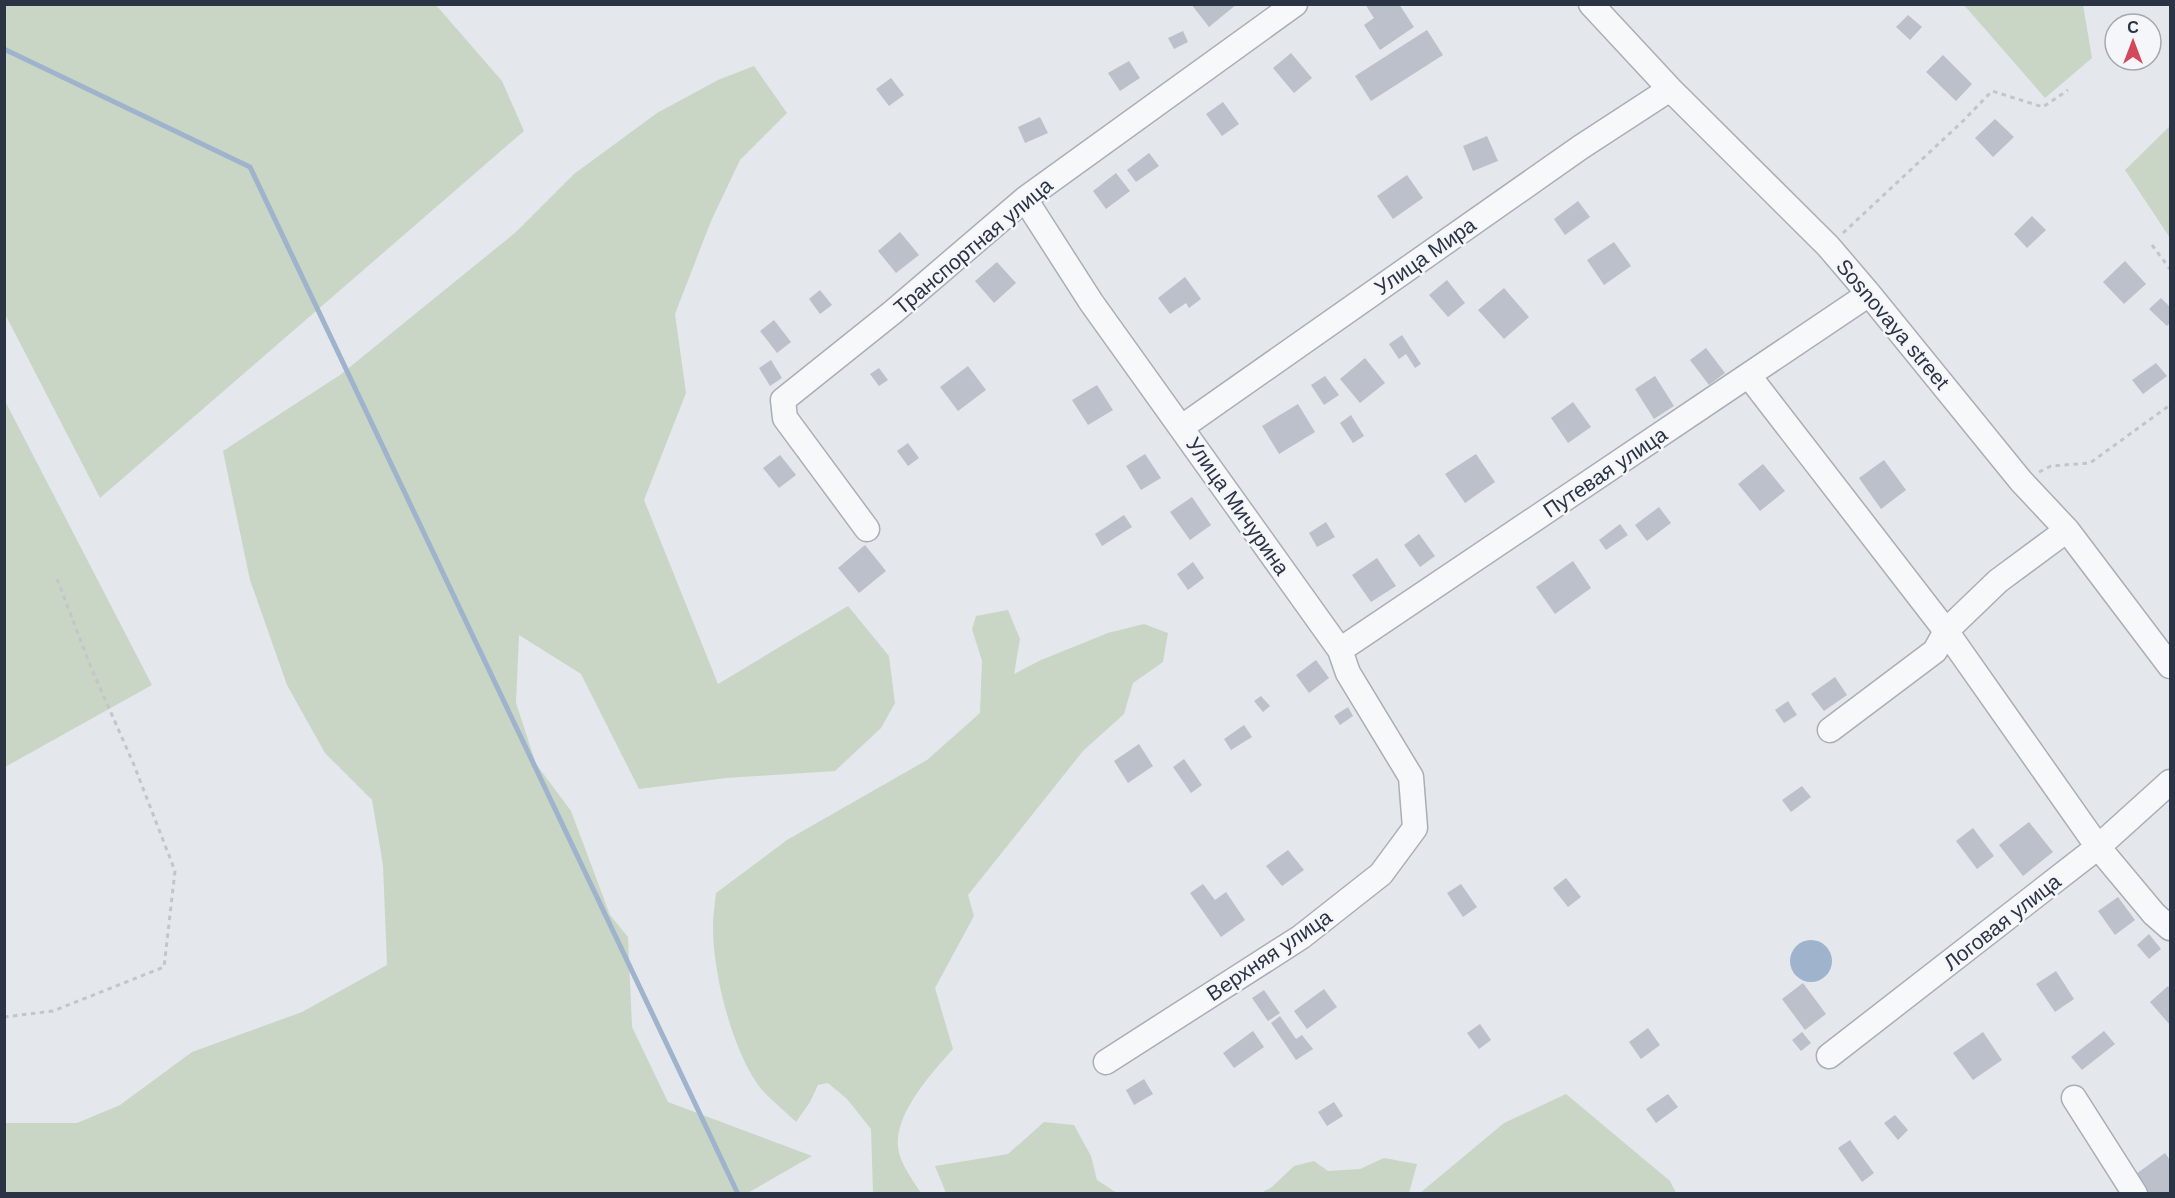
<svg xmlns="http://www.w3.org/2000/svg" width="2175" height="1198" font-family="Arial,sans-serif">
  <style>
    .green { fill: #c9d6c5 }
    .water { fill: #9fb4cc }
    .lines { fill: none; stroke-linecap: round; stroke-linejoin: round }
    .stream { stroke: #9fb4cc; stroke-width: 5 }
    .building { fill: #bbc0ca }
    .minor-casing { stroke: #a9aeb7; stroke-width: 27 }
    .path { stroke: #c2c5cb; stroke-width: 3; stroke-dasharray: 4.5 4.5; stroke-linecap: butt }
    .minor { stroke: #f7f8fa; stroke-width: 24 }
    .labels { text-anchor: middle; dominant-baseline: central; stroke-width: 5; stroke-linejoin: round; paint-order: stroke }
    .street-label { font-size: 21px; fill: #2b3445; stroke: #f4f6f9 }
  </style>
  <rect width="100%" height="100%" fill="#e4e7ec"/>
  <path class="green" d="M5,4L436,5L502,81L524,131L100,498L5,314Z
    M1964,5H2083L2092,58L2045,98Z
    M754,66L787,113L740,160L711,221L675,314L686,393L644,500L718,684L848,606L889,656L895,703L881,728L835,771L726,778L639,789L581,674L519,635L516,703L536,764L571,811L610,915L628,937L632,1027L668,1102L812,1156L746,1194L5,1193V1123H77L120,1105L192,1052L302,1012L387,965L383,865L372,800L325,753L287,685L250,580L223,451L340,375L516,232L574,174L657,113L718,80Z
    M2170,126V238L2125,170Z
    M4,399L152,685L5,767H4Z
    M1008,610L1020,639L1014,674L1041,660L1108,633L1144,624L1168,633L1163,662L1133,683L1124,714L1083,751L968,895L974,916L935,988L953,1049C932,1073 890,1117 899,1153C903,1167 913,1181 921,1193H873L871,1129L847,1099L828,1083L818,1085L810,1102L796,1122C785,1111 772,1101 762,1090C733,1055 712,971 713,925C713,915 715,904 716,893L787,840L927,760L980,713L982,661L972,629L976,616Z
    M1566,1094L1670,1181L1676,1193H1420L1504,1123Z
    M1044,1122L1074,1125L1091,1156L1097,1180L1117,1193H946L935,1166L1008,1154Z
    M1384,1158L1417,1164L1409,1193H1261L1272,1187L1294,1166L1314,1161L1328,1171L1360,1169Z"/>
  <path class="water" d="M1790 961a21 21 0 1 1 42 0a21 21 0 1 1-42 0Z"/>
  <g class="lines">
    <path class="stream" d="M4,49L250,167L738,1194"/>
  </g>
  <path class="building" d="M1191,4H1237L1209,27Z
    M1365,4H1399L1414,27L1380,50L1364,25L1374,18Z
    M1908,15L1922,27L1910,40L1896,27Z
    M1427,30L1443,55L1371,101L1355,76Z
    M1183,31L1188,42L1174,49L1168,38Z
    M1291,53L1312,78L1294,93L1273,68Z
    M1943,55L1972,84L1956,101L1926,72Z
    M1129,61L1140,78L1120,91L1108,73Z
    M891,78L904,95L889,106L876,89Z
    M1223,102L1239,124L1222,136L1206,114Z
    M1040,117L1048,133L1025,143L1018,127Z
    M1995,119L2014,137L1993,157L1975,138Z
    M1487,136L1498,161L1473,171L1463,146Z
    M1149,153L1159,166L1136,182L1127,170Z
    M1116,173L1130,191L1106,209L1093,191Z
    M1407,175L1423,198L1393,219L1377,196Z
    M1578,201L1590,217L1565,235L1554,219Z
    M2032,216L2046,230L2027,248L2014,234Z
    M900,232L919,255L896,273L878,251Z
    M1614,242L1631,266L1604,285L1587,260Z
    M2125,261L2146,284L2124,304L2103,282Z
    M997,262L1016,283L994,303L975,281Z
    M1185,277L1201,299L1189,308L1186,303L1170,314L1158,298Z
    M1447,280L1465,303L1448,317L1429,295Z
    M1504,288L1529,317L1504,339L1478,310Z
    M820,290L832,305L820,314L809,299Z
    M2161,298L2170,307V323L2167,326L2149,309Z
    M774,320L791,342L777,353L760,331Z
    M1402,335L1421,364L1415,368L1406,354L1399,359L1389,344Z
    M1706,348L1725,373L1709,385L1690,360Z
    M1365,358L1385,383L1360,403L1340,379Z
    M771,360L782,378L770,386L759,368Z
    M2156,363L2167,376L2143,394L2132,380Z
    M968,366L986,390L958,411L940,387Z
    M879,368L888,380L879,386L870,374Z
    M1325,376L1339,395L1324,405L1311,385Z
    M1655,376L1674,406L1654,419L1635,389Z
    M1097,385L1113,410L1088,425L1072,400Z
    M1573,402L1591,427L1568,443L1551,418Z
    M1298,404L1315,432L1279,454L1262,426Z
    M1351,415L1364,436L1353,443L1340,423Z
    M908,443L919,458L908,466L897,451Z
    M1145,454L1161,478L1141,490L1126,466Z
    M1476,454L1495,482L1465,503L1445,474Z
    M780,455L796,475L779,488L763,468Z
    M1884,460L1906,490L1881,509L1859,478Z
    M1763,464L1785,491L1760,511L1738,484Z
    M1192,497L1211,525L1190,540L1170,512Z
    M1659,507L1671,523L1647,541L1635,525Z
    M1124,515L1132,527L1102,546L1095,534Z
    M1326,522L1335,537L1317,547L1309,533Z
    M1620,524L1628,535L1606,550L1599,540Z
    M1419,534L1435,556L1420,567L1404,545Z
    M865,545L886,571L859,593L838,568Z
    M1377,558L1396,586L1371,602L1352,575Z
    M1573,561L1591,588L1555,614L1536,587Z
    M1193,562L1204,578L1188,590L1177,574Z
    M1316,660L1329,678L1309,693L1296,675Z
    M1835,677L1847,695L1824,711L1811,694Z
    M1261,696L1270,706L1263,712L1254,701Z
    M1788,701L1797,715L1784,723L1775,710Z
    M1348,707L1353,716L1340,725L1334,716Z
    M1244,725L1252,737L1231,750L1224,739Z
    M1139,744L1153,766L1128,783L1114,761Z
    M1184,759L1202,785L1191,793L1173,767Z
    M1802,786L1811,797L1791,812L1782,800Z
    M2029,822L2053,852L2023,876L1999,845Z
    M1973,828L1994,856L1977,869L1956,841Z
    M1288,850L1304,870L1282,886L1266,866Z
    M1566,878L1581,897L1568,907L1553,888Z
    M1203,884L1215,900L1226,892L1245,920L1221,937L1190,893Z
    M1461,884L1477,907L1463,917L1447,893Z
    M2118,897L2135,920L2115,935L2098,911Z
    M2149,934L2161,949L2149,959L2137,945Z
    M2056,971L2074,999L2055,1012L2036,984Z
    M1803,983L1826,1014L1805,1030L1782,999Z
    M2168,986L2170,989V1025L2150,1002Z
    M1324,989L1337,1007L1307,1029L1294,1011Z
    M1264,990L1280,1013L1268,1021L1252,998Z
    M1280,1016L1296,1039L1302,1035L1313,1049L1296,1060L1271,1023Z
    M1480,1024L1491,1040L1479,1049L1467,1033Z
    M1648,1028L1660,1045L1641,1059L1629,1042Z
    M1253,1031L1264,1047L1234,1068L1223,1053Z
    M2104,1031L2115,1044L2082,1070L2071,1057Z
    M1802,1032L1811,1043L1801,1051L1792,1040Z
    M1983,1032L2002,1060L1973,1080L1953,1053Z
    M1144,1079L1153,1094L1134,1105L1126,1090Z
    M1668,1094L1678,1107L1656,1123L1646,1109Z
    M1334,1102L1343,1116L1327,1126L1318,1112Z
    M1895,1115L1908,1130L1898,1140L1884,1123Z
    M1850,1140L1874,1173L1862,1182L1838,1148Z
    M2165,1153L2170,1160V1194H2150L2136,1174Z"/>
  <g class="lines">
    <g class="minor-casing">
      <path id="minor" d="M1591,4L1670,89L1828,246L1869,294L2021,481L2067,530L2170,666
        M1025,199L1091,302L1340,650L1348,673L1411,777L1415,828L1381,874L1301,937L1106,1062
        M1749,376L1946,631L2098,847L2154,914L2170,928
        M1182,427L1581,147L1670,89
        M867,529L785,418L783,400L893,312L1025,199L1295,4
        M1340,650L1869,294
        M1830,730L1935,651L1946,631L1998,581L2067,530
        M1829,1056L2098,847L2170,782
        M2074,1098L2135,1194"/>
    </g>
    <path class="path" d="M1843,233L1963,121L1992,91L2043,107L2068,90
      M2152,245L2170,269
      M2039,472L2051,466L2090,463L2170,405
      M4,1017L53,1011L164,967L175,871L134,765L90,665L56,576"/>
    <use href="#minor" class="minor"/>
  </g>
  <g class="labels">
    <g class="street-label">
      <text transform="translate(973 246) rotate(-40)">Транспортная улица</text>
      <text transform="translate(1425 256) rotate(-35)">Улица Мира</text>
      <text transform="translate(1893 324) rotate(50)">Sosnovaya street</text>
      <text transform="translate(1605 472) rotate(-34)">Путевая улица</text>
      <text transform="translate(1238 506) rotate(55)">Улица Мичурина</text>
      <text transform="translate(2002 922) rotate(-38)">Логовая улица</text>
      <text transform="translate(1269 955) rotate(-34)">Верхняя улица</text>
    </g>
  </g>
  <rect width="2175" height="1198" fill="none" stroke="#2b3445" stroke-width="12"/>
  <g transform="translate(2133 42)"><circle r="28" fill="#f4f6f9" stroke="#a4a8b1" stroke-width="1.5"/>
  <path d="M0-4.5L10 22L0 15L-10 22Z" fill="#d1495b"/>
  <text y="-9" font-size="16" font-weight="bold" text-anchor="middle" fill="#2b3445">С</text>
  </g>
</svg>
